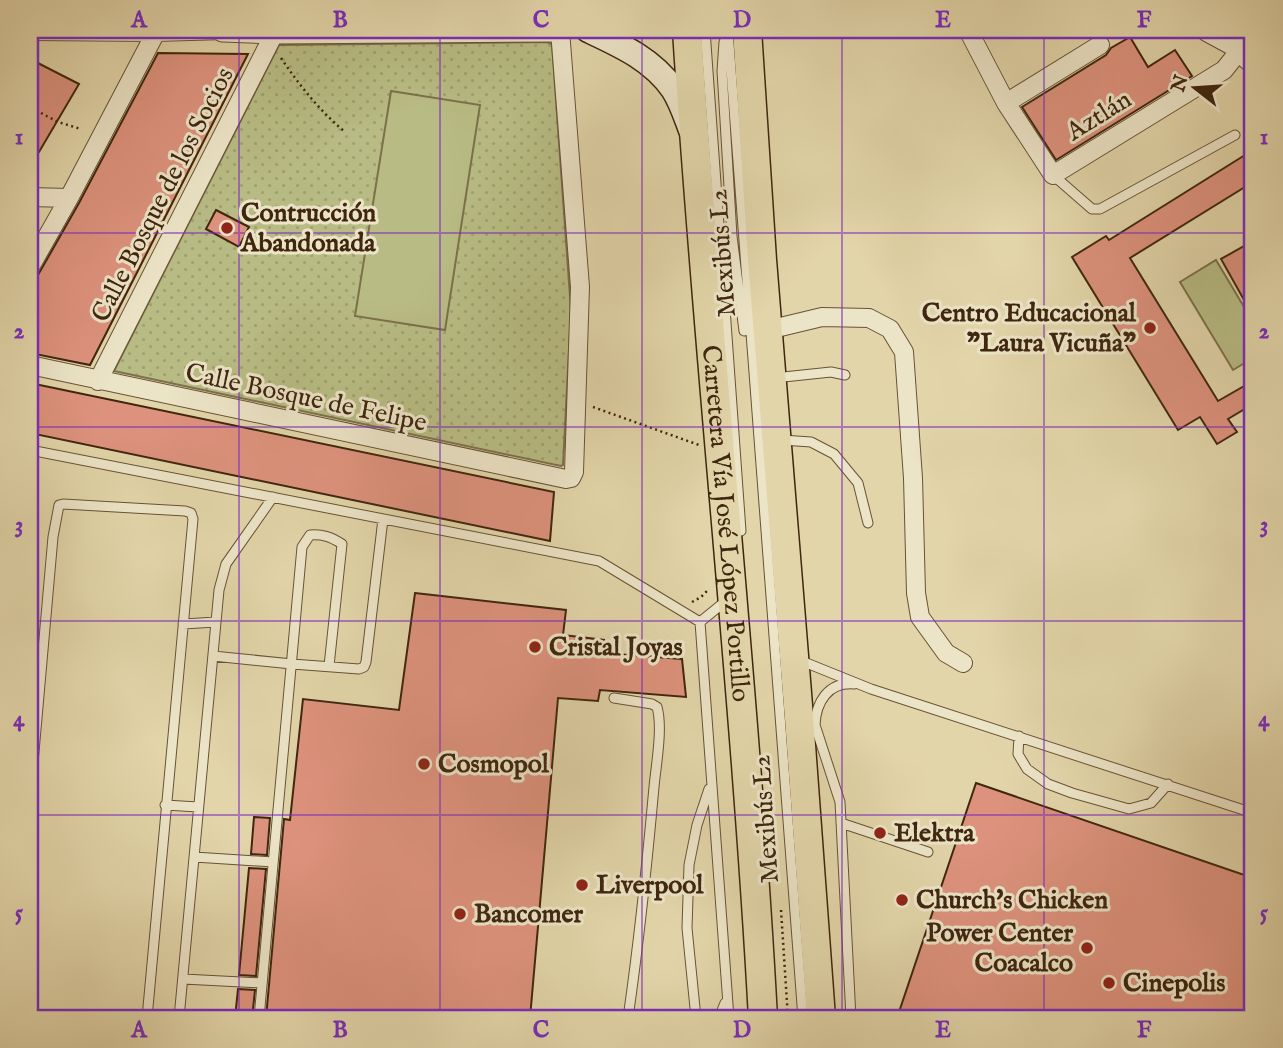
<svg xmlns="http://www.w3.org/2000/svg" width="1283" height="1048" font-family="'IM FELL English',serif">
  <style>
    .park { fill: url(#park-dots); stroke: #7c714a; stroke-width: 2 }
    .garden { fill: #b8bc84; stroke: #7c714a; stroke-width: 2 }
    .building { fill: #dd927d; stroke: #3f260f; stroke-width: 2 }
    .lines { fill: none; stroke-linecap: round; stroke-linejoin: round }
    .service-casing { stroke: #685236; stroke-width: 11 }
    .minor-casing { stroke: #685236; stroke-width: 20 }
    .tertiary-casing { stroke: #685236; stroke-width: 25 }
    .secondary-casing { stroke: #3f260f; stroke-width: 27 }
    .primary-casing { stroke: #3f260f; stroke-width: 31 }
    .path { stroke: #3f260f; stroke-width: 2.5; stroke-dasharray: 2 3.5; stroke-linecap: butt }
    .service { stroke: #ece4c7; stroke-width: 9 }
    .minor { stroke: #ece4c7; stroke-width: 18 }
    .tertiary { stroke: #ece4c7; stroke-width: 23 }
    .secondary { stroke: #ece4c7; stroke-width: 24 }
    .primary { stroke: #e2d5a9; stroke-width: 28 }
    .grid { fill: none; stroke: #7b2cbf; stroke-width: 2; stroke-opacity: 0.55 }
    .poi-dot { fill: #8f2418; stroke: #ece4c7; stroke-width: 2.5 }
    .labels { text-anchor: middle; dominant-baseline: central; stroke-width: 6; stroke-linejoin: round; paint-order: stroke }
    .street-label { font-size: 26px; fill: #3f260f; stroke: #ece4c7 }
    .poi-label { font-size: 26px; font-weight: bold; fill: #3f260f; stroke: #ece4c7; text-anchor: start }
    .neatline { fill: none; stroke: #7b2cbf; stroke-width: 2.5 }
    .grid-label { font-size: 23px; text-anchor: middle; font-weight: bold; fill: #7b2cbf }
  </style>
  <defs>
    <pattern id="park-dots" width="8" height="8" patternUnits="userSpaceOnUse" patternTransform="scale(1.75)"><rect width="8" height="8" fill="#b8bc84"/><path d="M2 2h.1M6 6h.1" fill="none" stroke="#9fa171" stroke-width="1.8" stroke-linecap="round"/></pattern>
  </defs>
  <rect width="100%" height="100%" fill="#e2d5a9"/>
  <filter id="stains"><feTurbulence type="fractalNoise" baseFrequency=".00286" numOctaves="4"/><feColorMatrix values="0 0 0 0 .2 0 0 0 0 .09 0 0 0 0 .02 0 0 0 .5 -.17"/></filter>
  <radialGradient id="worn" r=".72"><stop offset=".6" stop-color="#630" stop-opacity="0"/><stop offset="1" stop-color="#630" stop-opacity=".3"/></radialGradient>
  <path class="park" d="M546,42L552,44L571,311L563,465L561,466L114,371L279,45Z"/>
  <path class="garden" d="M391,91L480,105L445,330L355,316Z
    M1216,260L1253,322V358L1233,370L1180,282Z"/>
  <path class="building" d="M1130,37L1148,67L1175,50L1192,76L1056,160L1022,107L1106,55L1111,48Z
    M158,53L248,54L90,365L30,353V289L79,203Z
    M30,59L79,84L39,152L30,147Z
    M1253,150V182L1130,258L1218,401L1253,381V404L1228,419L1237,432L1217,444L1200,417L1178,430L1072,257L1106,236L1109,240Z
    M216,210L249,227L239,247L206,229Z
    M1253,241V316L1221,259Z
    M30,383L554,492L550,541L30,433Z
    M415,593L566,610L563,635L604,640L603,653L682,659L686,697L600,690L598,701L558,698L530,1018H266L284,819L290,820L303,699L399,710Z
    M976,783L1253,878V1018H897Z
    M254,817L270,818L267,855L251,854Z
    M249,868L266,869L256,976L239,975Z
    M238,989L255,990L252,1018H235Z"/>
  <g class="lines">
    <g class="service-casing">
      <path id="service" d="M705,30L741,531
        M728,30L803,1018
        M724,42L722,71L732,236L744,331
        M1053,175L1092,209H1100L1235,135
        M774,378L831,372L845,375
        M782,440L811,442L834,454L858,483L868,523
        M30,450L599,561L700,622
        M727,600L700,622L729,1018
        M183,624L216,622
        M213,656L292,664L359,669L364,667L366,662L383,519
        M799,660L871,689L1253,813
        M614,698L652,704L657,707C663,728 656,765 654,787C647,865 639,941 628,1018
        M1019,736L1018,754L1027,769L1048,784L1072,793L1129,809L1151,803L1168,784
        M30,797L53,537L59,505L63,504L185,511L191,513L193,519L147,1018
        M165,805L198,807
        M841,823L928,852
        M194,857L273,862
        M183,979L262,983
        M179,1018L219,590L226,564L273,497
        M259,1018L302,547L310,535C323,534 331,537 342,544L329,666
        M696,1018L687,928L689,865L697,825L709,789
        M719,1018L725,1003
        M851,1018L840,802L815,725C816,702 828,682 854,684"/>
    </g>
    <g class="minor-casing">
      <path id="minor" d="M968,30L1006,103L1053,175L1224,70L1240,50
        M30,31L156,32L225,30
        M1006,103L1100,45
        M30,197L69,198
        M30,267L69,198L157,30
        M768,330L822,317L869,318L890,329L904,352L913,478L916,593L920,617L946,653L963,663
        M30,365L566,479L571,478L574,472L580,287L560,30
        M98,381L275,32"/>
    </g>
    <g class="tertiary-casing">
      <path id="tertiary" d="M223,30L275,32L558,30
        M1208,30L1232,43L1253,62"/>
    </g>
    <g class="secondary-casing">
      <path id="secondary" d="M588,30C620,45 652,59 673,89C681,101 686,117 691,130"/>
    </g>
    <g class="primary-casing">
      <g id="primary">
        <path id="s1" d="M687,30C708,360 745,688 763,1018"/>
        <path d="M747,30L762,260L799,718L821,1018"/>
      </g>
    </g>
    <path class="path" d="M281,58C300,86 319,110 345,132
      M41,113L58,122L81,129
      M593,407L699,445
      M692,602L701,597L709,589
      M781,910L788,1018"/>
    <use href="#service" class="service"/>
    <use href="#minor" class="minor"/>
    <use href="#tertiary" class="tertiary"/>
    <use href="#secondary" class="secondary"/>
    <use href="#primary" class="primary"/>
  </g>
  <path class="grid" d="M239,30V1018M440,30V1018M642,30V1018M842,30V1018M1044,30V1018M30,233H1253M30,427H1253M30,621H1253M30,815H1253"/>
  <g class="poi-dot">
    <circle cx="227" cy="228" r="7"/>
    <circle cx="1150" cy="328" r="7"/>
    <circle cx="535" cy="647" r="7"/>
    <circle cx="424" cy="764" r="7"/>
    <circle cx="880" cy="833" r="7"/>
    <circle cx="582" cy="885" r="7"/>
    <circle cx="902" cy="900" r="7"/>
    <circle cx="460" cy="914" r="7"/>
    <circle cx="1087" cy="948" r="7"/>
    <circle cx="1109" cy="983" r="7"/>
  </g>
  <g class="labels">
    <g class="street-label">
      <text transform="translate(1099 116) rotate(-32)">Aztlán</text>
      <text transform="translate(163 195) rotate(-63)">Calle Bosque de los Socios</text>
      <text transform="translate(723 253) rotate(-94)">Mexibús L2</text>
      <text transform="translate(306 398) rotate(12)">Calle Bosque de Felipe</text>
      <text stroke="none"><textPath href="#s1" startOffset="495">Carretera Vía José López Portillo</textPath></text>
      <text transform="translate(766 819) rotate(-94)">Mexibús L2</text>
    </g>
    <g class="poi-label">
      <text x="241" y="213">Contrucción<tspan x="241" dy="30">Abandonada</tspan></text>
      <text x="1136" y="313" text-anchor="end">Centro Educacional<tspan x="1136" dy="30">"Laura Vicuña"</tspan></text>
      <text x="549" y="647">Cristal Joyas</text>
      <text x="438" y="764">Cosmopol</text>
      <text x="894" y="833">Elektra</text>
      <text x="596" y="885">Liverpool</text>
      <text x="916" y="900">Church's Chicken</text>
      <text x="474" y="914">Bancomer</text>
      <text x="1073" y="933" text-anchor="end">Power Center<tspan x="1073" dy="30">Coacalco</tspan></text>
      <text x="1123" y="983">Cinepolis</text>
    </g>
  </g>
  <rect width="1283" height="1048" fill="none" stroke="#e2d5a9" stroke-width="77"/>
  <g transform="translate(1195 88) rotate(287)" stroke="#ece4c7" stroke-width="5" paint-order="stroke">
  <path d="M0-5L12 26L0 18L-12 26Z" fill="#3f260f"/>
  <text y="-10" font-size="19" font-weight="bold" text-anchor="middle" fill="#3f260f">N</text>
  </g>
  <rect x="38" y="38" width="1206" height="972" class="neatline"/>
  <g class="grid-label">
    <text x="139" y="27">A</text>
    <text x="340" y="27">B</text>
    <text x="541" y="27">C</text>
    <text x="742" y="27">D</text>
    <text x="943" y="27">E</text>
    <text x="1144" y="27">F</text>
    <text x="19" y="144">1</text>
    <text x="1264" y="144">1</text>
    <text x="19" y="338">2</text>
    <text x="1264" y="338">2</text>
    <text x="19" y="532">3</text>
    <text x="1264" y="532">3</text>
    <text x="19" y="726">4</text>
    <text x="1264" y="726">4</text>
    <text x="19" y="920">5</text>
    <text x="1264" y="920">5</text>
    <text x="139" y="1037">A</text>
    <text x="340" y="1037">B</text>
    <text x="541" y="1037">C</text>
    <text x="742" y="1037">D</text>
    <text x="943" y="1037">E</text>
    <text x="1144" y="1037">F</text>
  </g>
  <rect width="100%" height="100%" filter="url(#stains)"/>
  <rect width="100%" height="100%" fill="url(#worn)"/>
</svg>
